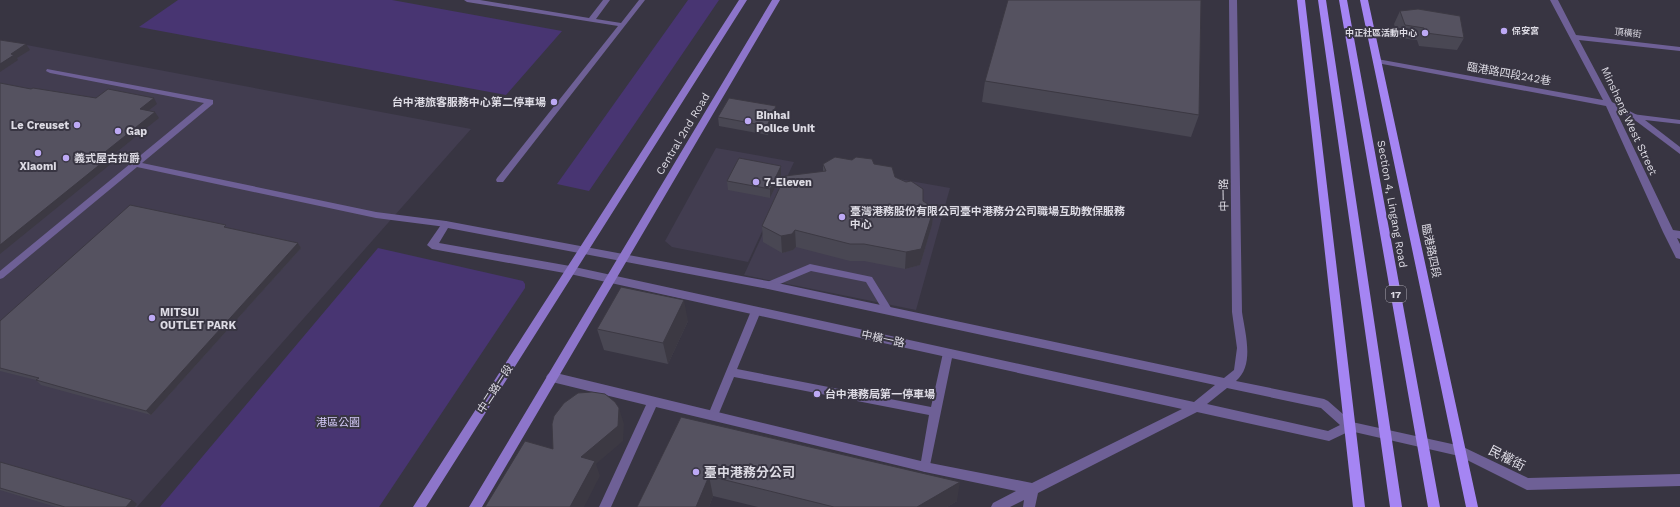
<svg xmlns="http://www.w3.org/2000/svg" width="1680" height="507" font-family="'Work Sans','Noto Sans TC',sans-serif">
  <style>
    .built { fill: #423d50 }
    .green { fill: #483572 }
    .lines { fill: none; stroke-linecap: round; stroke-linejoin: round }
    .lane { fill: #6e6096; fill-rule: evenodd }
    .street { fill: #6e6096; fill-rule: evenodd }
    .secondary { fill: #8d75ca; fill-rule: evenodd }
    .primary { fill: #a585f3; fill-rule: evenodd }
    .wall { fill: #494753 }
    .shaded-wall { fill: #3c3943 }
    .building { fill: #555260; stroke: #3c3943 }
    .poi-dot { fill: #bda9f5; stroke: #383542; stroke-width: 1.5 }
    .labels { text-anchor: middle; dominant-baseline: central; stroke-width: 4; stroke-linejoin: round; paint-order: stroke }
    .far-poi-label { font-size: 9px; font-weight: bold; fill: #dddbe4; stroke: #383542; text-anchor: start }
    .far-street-label { font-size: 9px; fill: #dddbe4; stroke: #383542 }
    .shield { fill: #383542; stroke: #aca9b3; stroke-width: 1 }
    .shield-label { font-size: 10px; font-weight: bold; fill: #dddbe4 }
    .street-label { font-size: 11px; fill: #dddbe4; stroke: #383542 }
    .poi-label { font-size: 11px; font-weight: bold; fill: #dddbe4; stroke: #383542; text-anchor: start }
    .park-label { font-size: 11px; fill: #d2c8f5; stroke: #383542 }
    .near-street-label { font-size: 13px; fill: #dddbe4; stroke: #383542 }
    .near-poi-label { font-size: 13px; font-weight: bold; fill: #dddbe4; stroke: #383542; text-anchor: start }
  </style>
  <rect width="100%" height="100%" fill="#383542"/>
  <path class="built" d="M0,40L471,129L137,507H0Z
    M716,148L794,162L748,262L672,247L665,241Z
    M825,166L950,188L916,310L744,275L789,177L818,183Z"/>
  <path class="green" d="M178,0H392L562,31L506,95L139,27Z
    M688,0H719L589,191L557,184Z
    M378,248L523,281L525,284V288L379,507H160Z"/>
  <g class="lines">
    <path class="lane" d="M464,0H480L589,18L603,0H610L596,19L621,23L639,0H645L503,182H497L496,180L497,178L618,26L467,2Z
      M47,69L213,100V104L142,163L376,212L446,221L450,224L446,227L376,218L137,167L3,278L0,279V271L204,103L50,73L46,71Z
      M1632,114L1680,120V124L1645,120L1680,147V154L1632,118L1631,116Z
      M810,264L872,277L893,311L891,314H885L866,282L811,271L768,289L765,287L763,285L765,283Z
      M756,307L759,308L761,311L737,369L931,407L943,353L944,350L948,349L952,350L953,353L929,470L925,472L921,470L920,467L929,415L734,377L717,418L713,419L709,418L708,415L751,311L753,308Z"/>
    <path class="street" d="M1229,0H1237L1242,312C1245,333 1255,365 1236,381L1324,399L1328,401L1352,422L1461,446L1528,478L1680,474V486L1527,490L1459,456L1350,431L1329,441L1197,412L1038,493L1035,507H1023L1024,500L1010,507H991L993,503L1016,491L925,472L656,407L611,507H599L646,405L552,382L548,380L546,377L548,374L552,372L925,462L1032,483L1182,409L570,274L432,249L427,245L443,222L446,221L768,281L1224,378L1234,370L1237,348L1232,312ZM448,228L768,289L1215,385L1194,402L570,266L439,243ZM1227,388L1321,408L1340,425L1328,431L1207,404Z
      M1550,0H1558L1576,35L1680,47V51L1579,40L1612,102L1639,116L1635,119L1616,111L1673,230L1680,231V239L1677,238L1680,244V259L1676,258L1663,232L1606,106L1377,63L1373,61L1377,59L1603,100Z"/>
    <path class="secondary" d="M739,0H747L426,507H413Z
      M772,0H780L482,507H469Z"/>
    <path class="primary" d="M1297,0H1305L1365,507H1353Z
      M1318,0H1326L1402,507H1390Z
      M1339,0H1347L1440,507H1428Z
      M1360,0H1368L1478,507H1466Z"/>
  </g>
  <path class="wall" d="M1400,11L1464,38L1457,50L1419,46L1417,40L1398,38L1394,24Z
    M985,81L1199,115L1191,137L982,102Z
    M777,115L768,135L719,126L718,117Z
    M823,164H874L895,177L923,201L934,208L932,225L920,265L905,269L864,261H850L796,247L793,250L782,253L763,242L762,226L823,171Z
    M781,166V175L770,198L728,190L727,181Z
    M229,228L298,243L301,248L151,415L41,385L36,380L0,371V321Z
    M688,321L668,364L604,350L597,329Z
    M681,417L957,501L947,507H758L713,496L709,507H637Z
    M0,462L137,504L135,507H56L0,490Z"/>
  <path class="shaded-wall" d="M26,44L30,50L17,58L18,60L0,72V64L11,54Z
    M154,98L157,104L144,114L140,109Z
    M776,106L777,115L768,135L767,126Z
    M155,112L159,118L108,159L112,163L0,254V245L100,156Z
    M781,166V175L770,198V189Z
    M934,208L932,225L920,265L905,269L906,252Z
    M795,230L796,247L793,250L782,253L781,236Z
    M298,243L301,248L151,415L146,411Z
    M684,300L688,321L668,364L663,343Z
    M619,408L624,424L623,441L596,464L600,476L584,507H570L581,457Z
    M709,476L713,496L709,507H696Z
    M960,482L957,501L947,507H917Z
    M132,500L137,504L135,507H126Z"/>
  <path class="building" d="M1008,0H1201L1199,115L985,81Z
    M1418,9L1460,16L1464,38L1426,33L1424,28L1405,25L1400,11Z
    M0,40L26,44L11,54L14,55L0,64Z
    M0,83L31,89L33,88L96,98L108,89L154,98L140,109L155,112L100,156L108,158L0,245Z
    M729,98L776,106L767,126L718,117Z
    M835,157L852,160L856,157L872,159L874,164L892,167L895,177L906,182L911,181L923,189V201L934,208L921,249L906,252L864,244H850L795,230L792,234L781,236L762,226L785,176L826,171L823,164Z
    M739,158L781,166L770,189L727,181Z
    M130,205L226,225L224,227L298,243L146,411L36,380L39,378L0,368V321Z
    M621,287L684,300L663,343L597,329Z
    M592,392L605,394L615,402L619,408L618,426L581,457L595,461L570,507H485L525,441L553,449L552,424L554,416L564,403L578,393Z
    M681,417L960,482L917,507H834L709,476L696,507H637Z
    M0,462L132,500L126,507H65L0,488Z"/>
  <g class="poi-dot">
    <circle cx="1504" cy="31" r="4"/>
    <circle cx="1425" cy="33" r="4"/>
    <circle cx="554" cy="102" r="4"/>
    <circle cx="748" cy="121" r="4"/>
    <circle cx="77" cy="125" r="4"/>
    <circle cx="118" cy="131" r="4"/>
    <circle cx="38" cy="153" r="4"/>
    <circle cx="66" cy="158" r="4"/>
    <circle cx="756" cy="182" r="4"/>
    <circle cx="842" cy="217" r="4"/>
    <circle cx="152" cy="318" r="4"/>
    <circle cx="817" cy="394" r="4"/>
    <circle cx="696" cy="472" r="4"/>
  </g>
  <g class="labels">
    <g class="far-poi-label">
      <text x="1512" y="31">保安宮</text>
      <text x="1417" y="33" text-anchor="end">中正社區活動中心</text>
    </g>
    <g class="far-street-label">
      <text transform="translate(1628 33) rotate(6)">頂橫街</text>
    </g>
    <rect class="shield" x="1386" y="286" width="20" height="16" rx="3"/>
    <g class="shield-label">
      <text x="1396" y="294">17</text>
    </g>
    <g class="street-label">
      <text transform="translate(1509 74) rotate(10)">臨港路四段242巷</text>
      <text transform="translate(1629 121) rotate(65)">Minsheng West Street</text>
      <text transform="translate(683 134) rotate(-59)">Central 2nd Road</text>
      <text transform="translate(1224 195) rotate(-91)">中一路</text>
      <text transform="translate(1392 204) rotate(80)">Section 4, Lingang Road</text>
      <text transform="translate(1431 251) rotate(78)">臨港路四段</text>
      <text transform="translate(883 339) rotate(12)">中橫一路</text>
      <text transform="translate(495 389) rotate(-57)">中二路一段</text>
    </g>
    <g class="poi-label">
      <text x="546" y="102" text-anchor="end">台中港旅客服務中心第二停車場</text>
      <text x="756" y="115">Binhai<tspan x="756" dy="13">Police Unit</tspan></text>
      <text x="69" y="125" text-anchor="end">Le Creuset</text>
      <text x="126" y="131">Gap</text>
      <text x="74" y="158">義式屋古拉爵</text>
      <text x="38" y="166" text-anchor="middle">Xiaomi</text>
      <text x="764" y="182">7-Eleven</text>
      <text x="850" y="211">臺灣港務股份有限公司臺中港務分公司職場互助教保服務<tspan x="850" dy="13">中心</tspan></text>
      <text x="160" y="312">MITSUI<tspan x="160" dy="13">OUTLET PARK</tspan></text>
      <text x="825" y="394">台中港務局第一停車場</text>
    </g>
    <g class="park-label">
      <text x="338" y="422">港區公園</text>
    </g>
    <g class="near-street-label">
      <text transform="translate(1507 458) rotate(27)">民權街</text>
    </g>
    <g class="near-poi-label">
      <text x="704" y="472">臺中港務分公司</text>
    </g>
  </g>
</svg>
